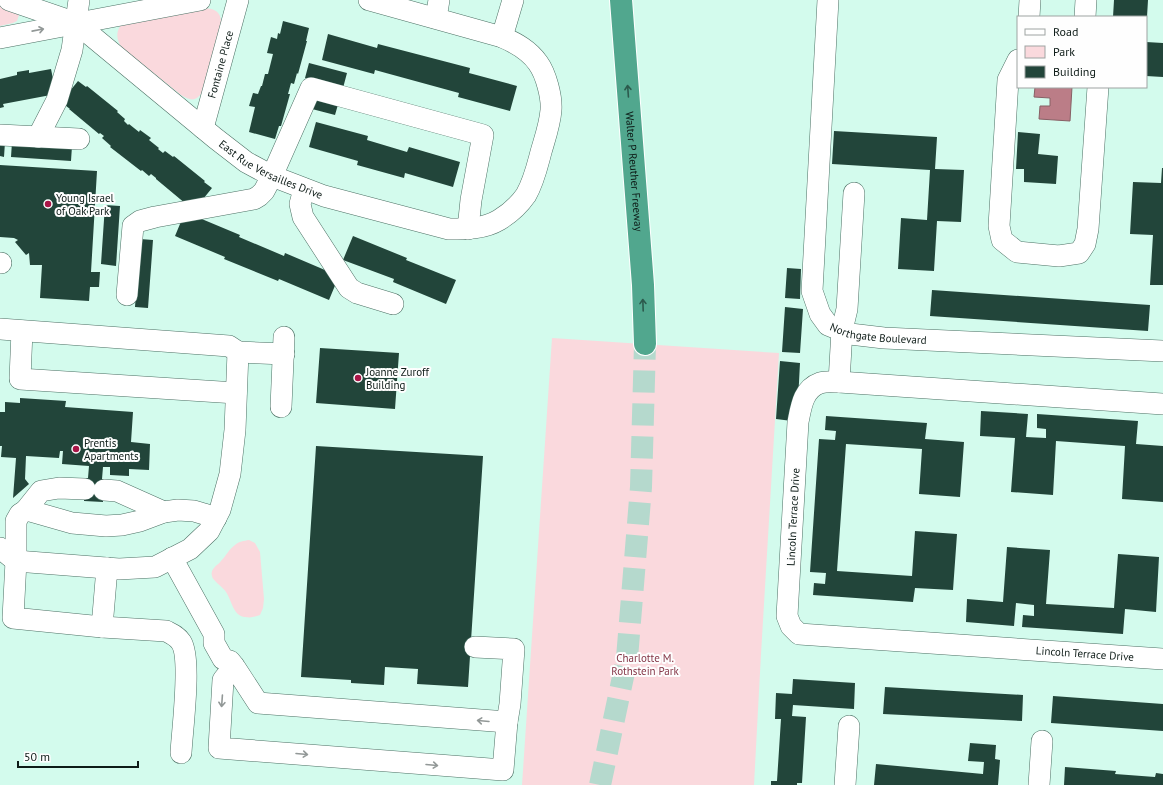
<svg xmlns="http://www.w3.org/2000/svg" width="1163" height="785" font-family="'PT Sans',sans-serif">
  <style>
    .green { fill: #fad9dd }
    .water { fill: #bb7d87; stroke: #876065 }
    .building { fill: #22453a }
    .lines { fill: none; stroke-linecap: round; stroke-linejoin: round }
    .highway-tunnel { stroke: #b5d9cd; stroke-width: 22; stroke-dasharray: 22 11; stroke-linecap: butt }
    .minor-casing { stroke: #4d7165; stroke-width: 22 }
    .highway-casing { stroke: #fff; stroke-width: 24 }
    .minor { stroke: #fff; stroke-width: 21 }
    .highway { stroke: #51a78e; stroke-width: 22 }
    .oneway { stroke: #929897 }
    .oneway2 { stroke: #2c5a4d }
    .poi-dot { fill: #a91547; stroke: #fefefe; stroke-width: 1.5 }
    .labels { text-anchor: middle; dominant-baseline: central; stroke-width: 4; stroke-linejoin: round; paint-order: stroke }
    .street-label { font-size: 11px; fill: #0d1b17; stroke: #fefefe }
    .poi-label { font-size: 11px; fill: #0d1b17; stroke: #fefefe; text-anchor: start }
    .park-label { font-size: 11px; fill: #853748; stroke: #fefefe }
  </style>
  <rect width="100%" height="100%" fill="#d3fbed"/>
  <path class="green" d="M0,5L17,11L19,15L17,21L13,23L0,26Z
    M201,8C212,8 222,10 221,24L203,91C196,102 191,101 181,95L122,48C117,41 115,33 121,25Z
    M552,338L779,353L761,654L754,785H522Z
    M249,540L255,543L260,552L264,599L263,608L260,615C254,617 251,618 245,617C233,616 232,601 226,592C223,587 212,580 212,576C211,573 212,570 214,568C216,565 219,564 221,561C226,556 229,549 235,545C239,541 244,541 249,540Z"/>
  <path class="water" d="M1035,87H1072L1070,121L1039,119L1040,106H1050V98L1034,97Z"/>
  <path class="building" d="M1114,0H1148L1147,17H1113Z
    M283,21L309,28L306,41H307L298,74L297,73L294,84L291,83L288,94H290L281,126H279L275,139L249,132L255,107L249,106L253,93L258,94L261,86H262L265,74H268L273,54L267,53L271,37L277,39L278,33L280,34Z
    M328,34L377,48L378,44L470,68L469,73L517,86L510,111L458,97L459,93L375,70L374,74L322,60Z
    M1146,42L1163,43V77L1146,76Z
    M309,63L347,73L343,88L305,78Z
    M51,69L56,94L3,104L4,107L0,108V79L17,75V72L29,70V73Z
    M78,81L86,87L87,86L118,111L117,112L125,119L124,121L128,125L129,124L139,132L140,130L151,138L149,140L159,148L158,149L163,153L165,151L173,157L174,156L205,181L204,182L212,188L195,209L186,204L156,179V178L151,174L149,176L142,170L141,171L110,147L111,146L102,138L104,136L100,133L99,134L69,109H70L61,102Z
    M316,95L339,101L335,115L312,109Z
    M316,122L368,136L367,140L407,152L409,147L460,162L453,187L405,173L404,178L357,165L358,161L309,147Z
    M834,131L937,137L935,169L964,170L961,222L937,221L934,271L898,269L901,218L927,220L930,170L832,164Z
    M1018,132L1040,134L1038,154L1058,156L1056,184L1024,182V169H1016Z
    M0,142H5L4,157L0,156Z
    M12,142L72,146L71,161L11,157Z
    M0,165L97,171L91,272H100L99,287H90L89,301L40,298L42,265H30L29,253L26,255L15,242L18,240L14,238L0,237Z
    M1162,168H1163V285H1150L1153,235L1130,234L1133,182L1161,183Z
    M105,205L120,206L116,266L101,264Z
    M185,212L240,235L239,237L284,256L285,253L339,276L329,300L279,279L278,281L224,259L225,257L175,236Z
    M353,236L407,258L406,260L456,280L446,304L393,282L394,279L343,260Z
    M140,239L153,240L148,308L135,307Z
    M787,268L801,269L800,299L785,298Z
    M932,290L1150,305L1148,331L930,316Z
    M785,307L803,309L800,353L782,352Z
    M320,348L399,353L395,409L316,403Z
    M780,361L800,363L798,401L792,421L776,419Z
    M20,398L66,401L65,407L133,412L131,442L150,444L149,470L129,469V476L110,475V467H103L102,479H104L103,502L84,501L85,478H88L89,466L62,464L63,451H60L59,458L26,456L25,479L29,484L13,498L16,458L1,457L2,446H0V412H5V402L20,403Z
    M981,411L1028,414L1026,437L1046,438V429L1037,428V414L1138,421L1136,444L1163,446V502L1122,499L1125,446L1056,441L1053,495L1011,492L1015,438L980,436Z
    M826,416L927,423L925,439L964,442L960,497L919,494L922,449L846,444L837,571L912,576L915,531L957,534L953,590L915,588L913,602L813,595L814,583L825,584L826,573L810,572L819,439L835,440L836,431L825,430Z
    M316,446L483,456L468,687L417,684L418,669L385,667L384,685L351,683V680L301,677Z
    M1007,547L1050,550L1046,604L1114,608L1118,554L1159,557L1156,612L1125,609L1123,634L1022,627L1023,615L1034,616V605L1016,603L1014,626L966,622L967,599L1003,602Z
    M793,679L855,683L854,709L793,705L792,716L806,717L802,783H797V785H771V781H777L781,719H775L776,693L792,694Z
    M885,687L1023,695L1022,721L883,714Z
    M1053,696L1163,704V731L1051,723Z
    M970,743L996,745L995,759L1000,760L998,785H874L876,764L983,774L984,762L968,761Z
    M1065,767L1116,771L1115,774L1155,777L1156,773L1163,774V785H1064Z"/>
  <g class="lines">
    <path class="highway-tunnel" d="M600,785L627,658L641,487L645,344"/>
    <g class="minor-casing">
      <g id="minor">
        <path id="s1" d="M9,0L76,23L215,138L246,162L272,176L324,196L449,229C466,229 484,229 499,220C509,214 519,205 526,195C534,181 537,167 541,152C545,138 550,124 551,110C552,97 546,74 538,63C529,50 516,43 502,37L369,0"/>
        <path id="s2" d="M828,0L812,291L820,314L828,325L850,334L884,338L1163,351"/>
        <path d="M1029,17L1030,0"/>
        <path d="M1085,17L1086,0"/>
        <path d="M436,18L439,0"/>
        <path d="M502,37L513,0"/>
        <path d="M0,38L200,0"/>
        <path d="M1018,60L1008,80L999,226L1002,240L1017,252L1059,256L1079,253L1085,244L1088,229L1098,87"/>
        <path id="s3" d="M203,128L238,0"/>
        <path d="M0,135L79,139"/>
        <path d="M38,137L57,100L72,50L79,0"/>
        <path d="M304,189L300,204L303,217L349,288L357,293L393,304"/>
        <path d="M0,263H1"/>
        <path d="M127,295L133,226L140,221L155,217L254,199L259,196L264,191L272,176L311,88L483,135L471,200L468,229"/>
        <path d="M0,329L229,346L238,352L235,430L230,474L220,510L209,531L190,549L155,567L119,569L16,561L0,548"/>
        <path d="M22,331L20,379L236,393"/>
        <path d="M238,352L284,354"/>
        <path d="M839,382L842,330L847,309L854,193"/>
        <path id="s4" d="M1163,404L839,382C834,382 826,381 820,383C803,389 801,407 798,422L787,616L791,626L799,634L1163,659"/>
        <path d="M281,407L284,337"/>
        <path d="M104,490L117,491L164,512"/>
        <path d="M25,511L41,491L59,488L85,489"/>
        <path d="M172,558L214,634V643L223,659L230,661L234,666L258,703L507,722L503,770L219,748L223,680L234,666"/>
        <path d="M102,627L107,568"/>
        <path d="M475,647L514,649L510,704L507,722"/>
        <path d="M181,753C182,731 192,658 181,642C177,636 172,634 166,631L102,627L13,618L16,561V521L20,514L25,511H30L72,523L106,526L122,525L140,521L164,512L178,510L194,511L204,514L216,518"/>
        <path d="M845,785L849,726"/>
        <path d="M1039,785L1042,741"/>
      </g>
    </g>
    <g class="highway-casing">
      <g id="highway">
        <path id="s5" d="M621,0L643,285L645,344"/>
      </g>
    </g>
    <use href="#minor" class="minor"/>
    <use href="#highway" class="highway"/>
  </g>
  <defs><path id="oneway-shaft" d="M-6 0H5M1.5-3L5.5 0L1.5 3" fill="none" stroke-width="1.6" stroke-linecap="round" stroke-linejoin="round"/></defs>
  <g class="oneway">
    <use href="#oneway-shaft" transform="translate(38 30) rotate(-11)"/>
    <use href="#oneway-shaft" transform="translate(222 701) rotate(94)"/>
    <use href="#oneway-shaft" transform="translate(483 721) rotate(-175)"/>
    <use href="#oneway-shaft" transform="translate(302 754) rotate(5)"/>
    <use href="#oneway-shaft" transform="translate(432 765) rotate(5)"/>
  </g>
  <g class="oneway2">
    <use href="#oneway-shaft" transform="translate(628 91) rotate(-94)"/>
    <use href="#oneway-shaft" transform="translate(643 305) rotate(-92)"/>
  </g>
  <g class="poi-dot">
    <circle cx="48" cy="204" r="4"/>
    <circle cx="358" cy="378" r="4"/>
    <circle cx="76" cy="449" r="4"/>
  </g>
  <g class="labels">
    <g class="street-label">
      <text stroke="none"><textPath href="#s3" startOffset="66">Fontaine Place</textPath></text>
      <text stroke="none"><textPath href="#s1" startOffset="316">East Rue Versailles Drive</textPath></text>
      <text stroke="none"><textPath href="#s5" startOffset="172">Walter P Reuther Freeway</textPath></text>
      <text stroke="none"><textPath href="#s2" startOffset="381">Northgate Boulevard</textPath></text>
      <text transform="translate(793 517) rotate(-87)">Lincoln Terrace Drive</text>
      <text stroke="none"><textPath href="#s4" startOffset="894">Lincoln Terrace Drive</textPath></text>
    </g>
    <g class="poi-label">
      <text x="56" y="198">Young Israel<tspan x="56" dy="13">of Oak Park</tspan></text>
      <text x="366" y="372">Joanne Zuroff<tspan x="366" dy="13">Building</tspan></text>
      <text x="84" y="443">Prentis<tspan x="84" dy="13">Apartments</tspan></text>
    </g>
    <g class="park-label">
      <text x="645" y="658">Charlotte M.<tspan x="645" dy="13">Rothstein Park</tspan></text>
    </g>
  </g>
  <rect x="1017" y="16" width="130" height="72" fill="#fefefe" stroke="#9ea3a2"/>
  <rect x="1025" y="29" width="20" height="6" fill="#ffffff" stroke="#9ea3a2"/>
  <text x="1053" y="36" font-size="12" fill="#0d1b17">Road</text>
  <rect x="1025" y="46" width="20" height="12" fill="#fad9dd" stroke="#9ea3a2"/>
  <text x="1053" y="56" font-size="12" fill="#0d1b17">Park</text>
  <rect x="1025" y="66" width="20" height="12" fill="#22453a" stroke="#9ea3a2"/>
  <text x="1053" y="76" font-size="12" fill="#0d1b17">Building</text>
  <path d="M18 761v6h120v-6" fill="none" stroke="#0d1b17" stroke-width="2"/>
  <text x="24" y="761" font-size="12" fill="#0d1b17" stroke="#fefefe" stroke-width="3" paint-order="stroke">50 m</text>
</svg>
